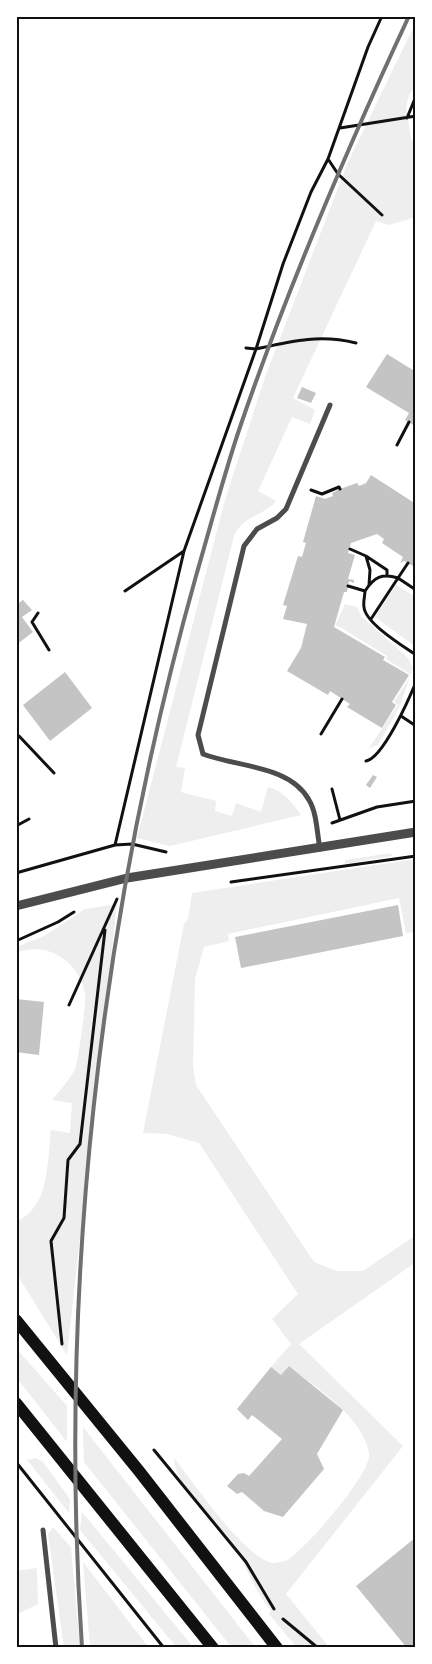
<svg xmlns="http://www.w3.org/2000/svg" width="432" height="1664" font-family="'Open Sans',sans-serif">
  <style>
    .green { fill: #eee }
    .building { fill: #c4c4c4 }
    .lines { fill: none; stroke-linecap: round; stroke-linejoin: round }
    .path { stroke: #111; stroke-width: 3 }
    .minor { stroke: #4c4c4c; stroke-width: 5 }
    .tertiary { stroke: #4c4c4c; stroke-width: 9 }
    .primary { stroke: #111; stroke-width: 12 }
    .rail { stroke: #707070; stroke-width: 4 }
    .neatline { fill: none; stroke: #111; stroke-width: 2 }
  </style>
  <rect width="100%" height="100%" fill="#fff"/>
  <path class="green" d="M416,22V85L409,95L406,107L411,138L416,149V217L389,225L376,221L293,398L315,410L310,424L292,417L258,491L276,501C263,517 244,514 234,536L176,767L185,768L181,792L216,801L215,811L232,816L236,803L261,812L268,787C283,791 292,802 301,815L170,846L137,838L225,500L265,377L348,162Z
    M396,585L416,597V647L375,617Z
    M345,604L357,607L361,616L408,658L413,668L399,708L378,745L369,748L398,705L394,702L411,675L386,659L387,656L340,627L335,626Z
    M391,853L392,856L345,864V860Z
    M416,859V932L406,933L399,898L228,934L229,941L204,947L195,979L193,1067L196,1085L314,1262L337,1271H363L416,1235V1262L299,1344L403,1446L286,1594L330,1648H297L269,1614L271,1610C252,1589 245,1560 228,1537C211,1515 175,1486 174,1458C194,1483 243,1556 272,1563C276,1563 283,1562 287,1560C305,1550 372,1473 369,1454C364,1417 316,1388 289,1366L281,1375L271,1367L291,1344L272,1319L298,1294L199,1143L167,1134L143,1133L184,924L188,919L192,893Z
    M117,904L67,1355L16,1273V1221C50,1208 47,1161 51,1130L70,1133L72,1103L52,1100C59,1091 70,1080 75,1069C78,1062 87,1000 85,993C79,962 48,940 16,953V947L44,936L85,909Z
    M16,1348L67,1406V1442L16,1377Z
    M83,1427L256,1648H232L84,1462Z
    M36,1458L43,1462L70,1499L69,1513L27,1460Z
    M82,1512L194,1648H177L80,1530Z
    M53,1527L71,1547L80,1648H64L48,1534Z
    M83,1562L149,1648H90Z
    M37,1568L38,1604L16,1615V1571Z"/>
  <path class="building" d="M387,354L416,372L415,426L405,420L409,413L366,387Z
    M302,387L316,393L311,403L297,398Z
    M371,475L416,504V565L413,566L404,561L400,563L403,557L382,543L384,539L377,534L351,543L348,553L355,555L348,579L354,580V583L349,581L347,592H344L334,627L385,657L383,660L409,675L392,702L396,705L382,728L347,707L350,704L330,691L328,695L287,671L301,648L307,624L283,619L287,606L283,605L298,556L302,557L306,543L303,542L316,496L325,499L333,496L332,493L340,489L357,483L359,486L366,483Z
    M23,600L32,610L22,617L33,632L16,645V605Z
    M65,672L92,708L50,741L23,705Z
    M373,775L377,777L370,788L366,785Z
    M398,905L403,936L241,968L235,937Z
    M16,999L44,1002L39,1055L16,1052Z
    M289,1366L343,1410L317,1454L324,1469L283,1517L264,1511L242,1492L237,1494L227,1486L238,1474L244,1473L249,1476L282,1439L252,1415L248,1420L237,1409L271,1367L281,1375Z
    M416,1537V1648H407L356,1586Z"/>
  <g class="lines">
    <path class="path" d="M407,118L416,96
      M340,128L416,116
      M328,159L338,174L382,215
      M246,348L256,349L283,264L311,192L328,159L368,47L382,16
      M397,445L409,422
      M311,490L322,494L339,487L340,489
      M350,549L366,556
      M369,585L370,570L366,556L387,570V575
      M348,586L365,591C365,595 363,602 364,607C365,623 403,646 416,655
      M125,591L184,551
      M365,591C374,577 382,573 398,578L408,563
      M38,613L32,622L49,650
      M371,619L398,578L416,590
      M401,716L416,726
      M321,734L342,699
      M16,738L19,736L54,773
      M366,761C383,758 409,699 416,682
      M332,789L340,820
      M332,823L377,807L416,801
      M16,826L29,819
      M115,845L184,551L256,349C292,341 320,334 356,343
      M16,873L115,845L132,844L166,852
      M231,882L416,856
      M16,941L58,922L74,912
      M69,1005L117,899
      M62,1344L51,1241L64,1218L68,1160L80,1144L105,930
      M154,1450L246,1562L274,1609
      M16,1462L164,1648
      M283,1619L318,1648"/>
    <path class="minor" d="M320,849C317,834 317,813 309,800C290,765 236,767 203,754L198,735L244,546L257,529L277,518L286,509L330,405
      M43,1530L56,1648"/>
    <path class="tertiary" d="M16,906L127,878L416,832"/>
    <path class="primary" d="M16,1320L139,1471L277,1648
      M16,1403L213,1648"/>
    <path class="rail" d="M82,1648C58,1290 99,921 196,576C210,528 223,478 239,430C287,289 346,151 409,16"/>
  </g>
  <rect width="432" height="1664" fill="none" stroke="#ffffff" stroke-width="35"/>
  <rect x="18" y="18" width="396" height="1628" class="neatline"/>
</svg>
